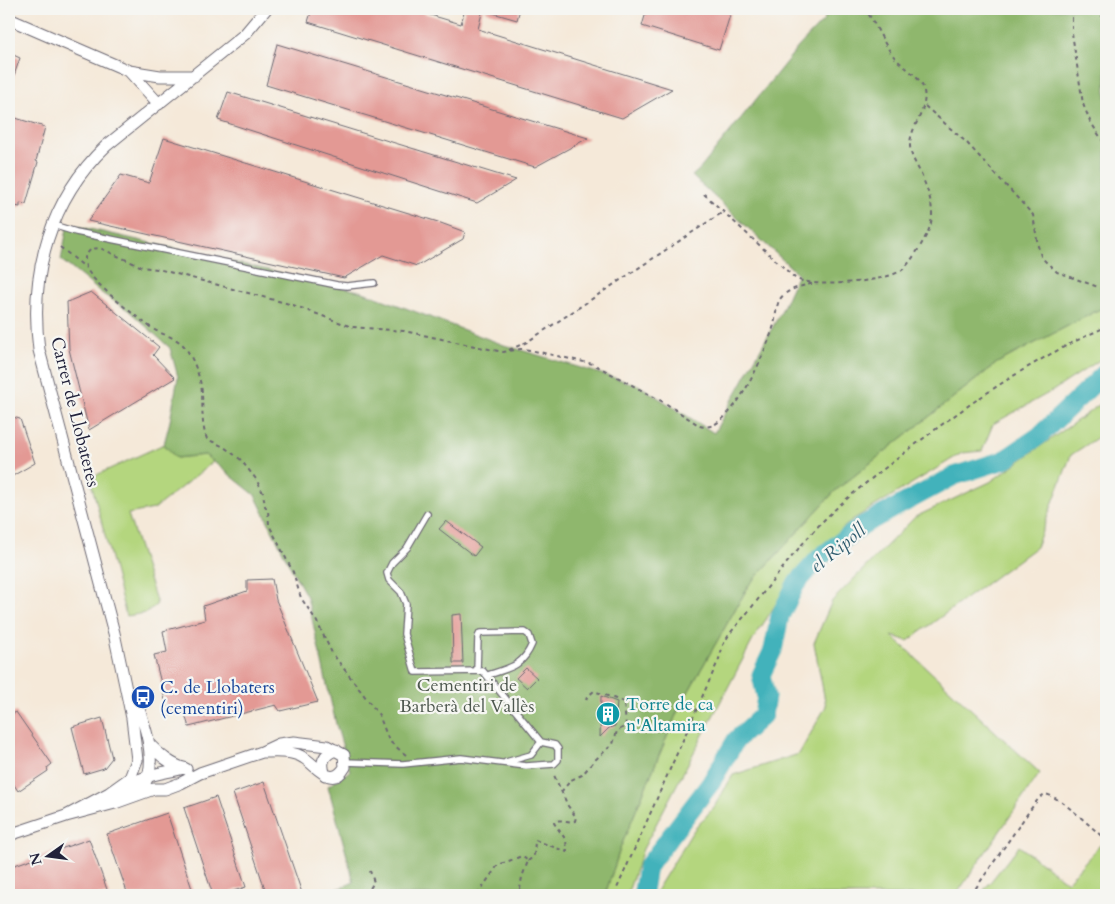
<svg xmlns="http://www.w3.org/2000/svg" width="1115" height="904" font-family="Cardo,serif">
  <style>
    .green { fill: #b4d67e; stroke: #6b7c5c }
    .forest { fill: #8fb76d; stroke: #586c54 }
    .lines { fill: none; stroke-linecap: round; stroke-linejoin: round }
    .river { stroke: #42b2bb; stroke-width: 19 }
    .building { fill: #e39994 }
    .service-casing { stroke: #6c6872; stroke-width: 8 }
    .minor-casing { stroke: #6c6872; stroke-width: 13 }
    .path { stroke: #6c6872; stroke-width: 2; stroke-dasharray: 4 4; stroke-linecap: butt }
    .service { stroke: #fff; stroke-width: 5.5 }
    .minor { stroke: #fff; stroke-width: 11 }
    .labels { text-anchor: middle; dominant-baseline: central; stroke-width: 4.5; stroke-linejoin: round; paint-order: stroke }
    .street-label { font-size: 18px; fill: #22223b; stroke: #f6f6f2 }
    .park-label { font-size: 18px; fill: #4e584f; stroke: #f6f6f2 }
    .transit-label { font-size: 18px; fill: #164399; stroke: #f6f6f2; text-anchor: start }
    .culture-label { font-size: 18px; fill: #0d838f; stroke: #f6f6f2; text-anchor: start }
    .water-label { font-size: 19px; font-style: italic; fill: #2f5c6e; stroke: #f6f6f2 }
  </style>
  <rect width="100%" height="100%" fill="#f6f6f2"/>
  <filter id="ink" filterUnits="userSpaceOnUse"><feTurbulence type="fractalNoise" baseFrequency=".02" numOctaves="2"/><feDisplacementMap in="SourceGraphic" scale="10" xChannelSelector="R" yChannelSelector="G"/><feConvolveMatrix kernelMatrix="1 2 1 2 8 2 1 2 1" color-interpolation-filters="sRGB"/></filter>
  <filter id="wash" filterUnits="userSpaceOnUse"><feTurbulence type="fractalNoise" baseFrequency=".0096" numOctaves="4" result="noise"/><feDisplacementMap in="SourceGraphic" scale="20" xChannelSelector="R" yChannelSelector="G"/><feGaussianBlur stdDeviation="1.12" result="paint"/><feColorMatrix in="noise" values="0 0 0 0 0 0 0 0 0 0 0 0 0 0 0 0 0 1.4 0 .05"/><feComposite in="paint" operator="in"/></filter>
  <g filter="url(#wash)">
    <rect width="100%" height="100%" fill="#f5e9d9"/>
    <path class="green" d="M1106,306V356L1054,390L993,424L982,451L962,453L852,520L798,570L754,638L643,849L627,895H605L621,846L679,708L749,585L835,491L997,363Z
      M1106,400V432L1071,455L1036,547L908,641L892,636L1040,773L956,895H657L656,891L693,831L714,807L733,775L799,754L826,706L814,643L832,601L915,517L990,482Z
      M164,444L176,458L205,455L213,462L154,509L128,514L157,604L146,613L126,616L90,478Z
      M1100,845L1106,850V895H993L984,890L1019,846L1067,882Z"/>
    <path class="forest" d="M820,9H1106V306L997,363L835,491L749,585L679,708L621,846L605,895H322L354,882L328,786L350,771L336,724L307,597L293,572L255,495L205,455L176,458L164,444L170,421L178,377L170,348L128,310L103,294L61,260L68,224L363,292L504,345L638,385L714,433L781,312L798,274L692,176L700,169L799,46L825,19L824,14Z"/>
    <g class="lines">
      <path class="river" d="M644,895L643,891L647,867L710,784L736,740L763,715L766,697L761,675L773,650L780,616L796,584L820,557L863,525L954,476L1004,460L1039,436L1106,372"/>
    </g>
    <g id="blocks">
      <path class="building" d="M312,9H410L461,24L465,9H483L478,29L672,89L622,118L308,22Z
        M486,9H520L517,20L486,11Z
        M647,9H732L719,50L642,26Z
        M277,44L588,138L535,167L266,85Z
        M9,53L20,58L10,87L9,86Z
        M228,92L516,180L477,203L218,120Z
        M9,116L45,127L36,161L38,162L26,204L20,203V207L9,205Z
        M164,138L438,222L465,232L463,239L417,266L383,255L344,278L88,221L121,175L149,183Z
        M91,292L159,347L153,355L175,378L89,430L69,349L67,302Z
        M9,416L20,419L35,463L9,478Z
        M446,521L481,547L474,556L439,529Z
        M272,579L276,600L318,702L280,711L276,705L189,727L184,712L169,716L154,655L167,652L163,631L205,620L203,606L247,591V580Z
        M461,614L463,663H453L452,615Z
        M526,668L537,678L527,688L516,678Z
        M601,696L617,702L615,726L609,728L600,737Z
        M16,712L52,764L47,768L48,771L18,791L9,777V716Z
        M102,718L112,758L104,768L84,774L72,727Z
        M264,782L302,893L296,895H267L233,793Z
        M216,797L246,887L221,895H213L184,808Z
        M167,813L194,895H128L107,834Z
        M89,839L109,895H9V867Z"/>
    </g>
  </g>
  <g filter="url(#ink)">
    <use href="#blocks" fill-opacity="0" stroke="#6c6872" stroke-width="1"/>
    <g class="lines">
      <g class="service-casing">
        <path id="service" d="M53,225L76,232L337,285L347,286L374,283
          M427,514L407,548L392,563L387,573L389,580L401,592L406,604L404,634L415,672L483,671L541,742
          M477,671L478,637L480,633L525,632L529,635L532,644C523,666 510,668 488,675
          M345,762L403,764L461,758L526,766L554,764L558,760V749L555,745L541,742
          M506,762L531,755L541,742"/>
      </g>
      <g class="minor-casing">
        <path id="minor" d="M9,19L129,71L159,104
          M129,71L160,76H194
          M133,693C142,717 159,759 145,783C143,787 138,791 135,794
          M149,744C160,755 171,765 186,769
          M325,775C320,763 323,754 336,750
          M114,796C125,792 131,784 141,779C155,773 170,772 184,768
          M66,816L109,793L130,778L137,760L132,718L114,633L39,350C29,274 50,199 106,146L245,34L266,9
          M9,835L66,816L115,803L154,789H165L181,783L200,773L262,752L279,744L294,742L327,746L344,755L345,767C332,790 316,765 304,758C292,750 276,752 262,752"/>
      </g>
      <path class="path" d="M1072,9V33L1083,104L1090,121L1106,146
        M1097,9L1106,22
        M925,106L967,143L1033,215L1038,246L1041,256L1045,261L1057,272L1106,290
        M704,194L795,278C812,289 886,282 902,270C910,264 926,238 929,229C931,225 932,218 932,214C932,199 925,183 919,170C915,162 910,154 910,145C910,126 928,112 924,91C922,78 906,69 897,60C883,45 877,25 865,9
        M60,247L86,268
        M509,350L527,342L723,212
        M406,755L389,741L379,715L332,653L316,620L301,598L293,572L269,525L268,510L265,506L263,493L256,479L240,459L224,447L207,439C201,424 203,411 202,394C202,381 192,354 183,345C175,337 163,335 153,329C140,320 90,281 86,267C85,264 85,259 85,256L91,249L100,248L142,267L158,269L293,305L352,327L404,331L503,352L521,349L530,350L593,364L665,403L700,426C731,436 767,349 774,325C776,317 776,305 780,299C788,288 803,286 815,283
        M561,792L571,780L582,775L595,760L613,744L617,731L626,726L624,702L594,691L587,697L585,703
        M528,861L534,856L535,840L567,852L566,840L554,823L555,821C562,819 569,823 575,821L576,817L568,806L553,773
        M976,889L984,895
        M366,895L374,882L370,871
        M477,895L498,865L522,856L528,861L522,877L519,895
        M614,895L719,659L723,645L730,633C763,596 790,555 825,519C850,494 879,473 907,451C969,403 1034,358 1106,327
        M971,895L1030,810L1039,798L1045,794C1060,796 1093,829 1106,840"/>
      <use href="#service" class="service"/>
      <use href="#minor" class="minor"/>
    </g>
  </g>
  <defs>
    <g id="bus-disc" transform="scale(1.25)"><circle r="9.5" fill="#1a4fb4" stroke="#f6f6f2"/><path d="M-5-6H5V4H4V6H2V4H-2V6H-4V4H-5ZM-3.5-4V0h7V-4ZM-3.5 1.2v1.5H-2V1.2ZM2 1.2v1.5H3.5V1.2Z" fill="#fff"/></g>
    <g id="building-disc" transform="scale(1.25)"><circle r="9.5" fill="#0f9aa8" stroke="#f6f6f2"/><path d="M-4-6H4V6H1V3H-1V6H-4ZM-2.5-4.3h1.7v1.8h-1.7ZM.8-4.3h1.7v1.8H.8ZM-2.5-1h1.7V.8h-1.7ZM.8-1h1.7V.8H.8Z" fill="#fff"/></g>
  </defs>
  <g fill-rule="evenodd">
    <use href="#bus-disc" x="143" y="697"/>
    <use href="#building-disc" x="608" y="714"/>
  </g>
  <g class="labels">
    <g class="street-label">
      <text transform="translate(75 412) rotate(76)">Carrer de Llobateres</text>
    </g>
    <g class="park-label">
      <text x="467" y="685">Cementiri de<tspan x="467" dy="21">Barberà del Vallès</tspan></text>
    </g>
    <g class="transit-label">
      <text x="160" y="687">C. de Llobaters<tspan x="160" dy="21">(cementiri)</tspan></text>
    </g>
    <g class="culture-label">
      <text x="626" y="704">Torre de ca<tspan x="626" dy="21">n'Altamira</tspan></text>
    </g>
    <g class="water-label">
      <text transform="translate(838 548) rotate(-39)">el Ripoll</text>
    </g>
  </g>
  <rect width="1115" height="904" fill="none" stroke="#f6f6f2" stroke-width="30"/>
  <g transform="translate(48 856) rotate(256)" stroke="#f6f6f2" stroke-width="4" paint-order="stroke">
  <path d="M0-4L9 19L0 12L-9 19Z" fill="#22223b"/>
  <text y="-8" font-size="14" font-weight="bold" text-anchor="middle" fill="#22223b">N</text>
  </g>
</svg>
